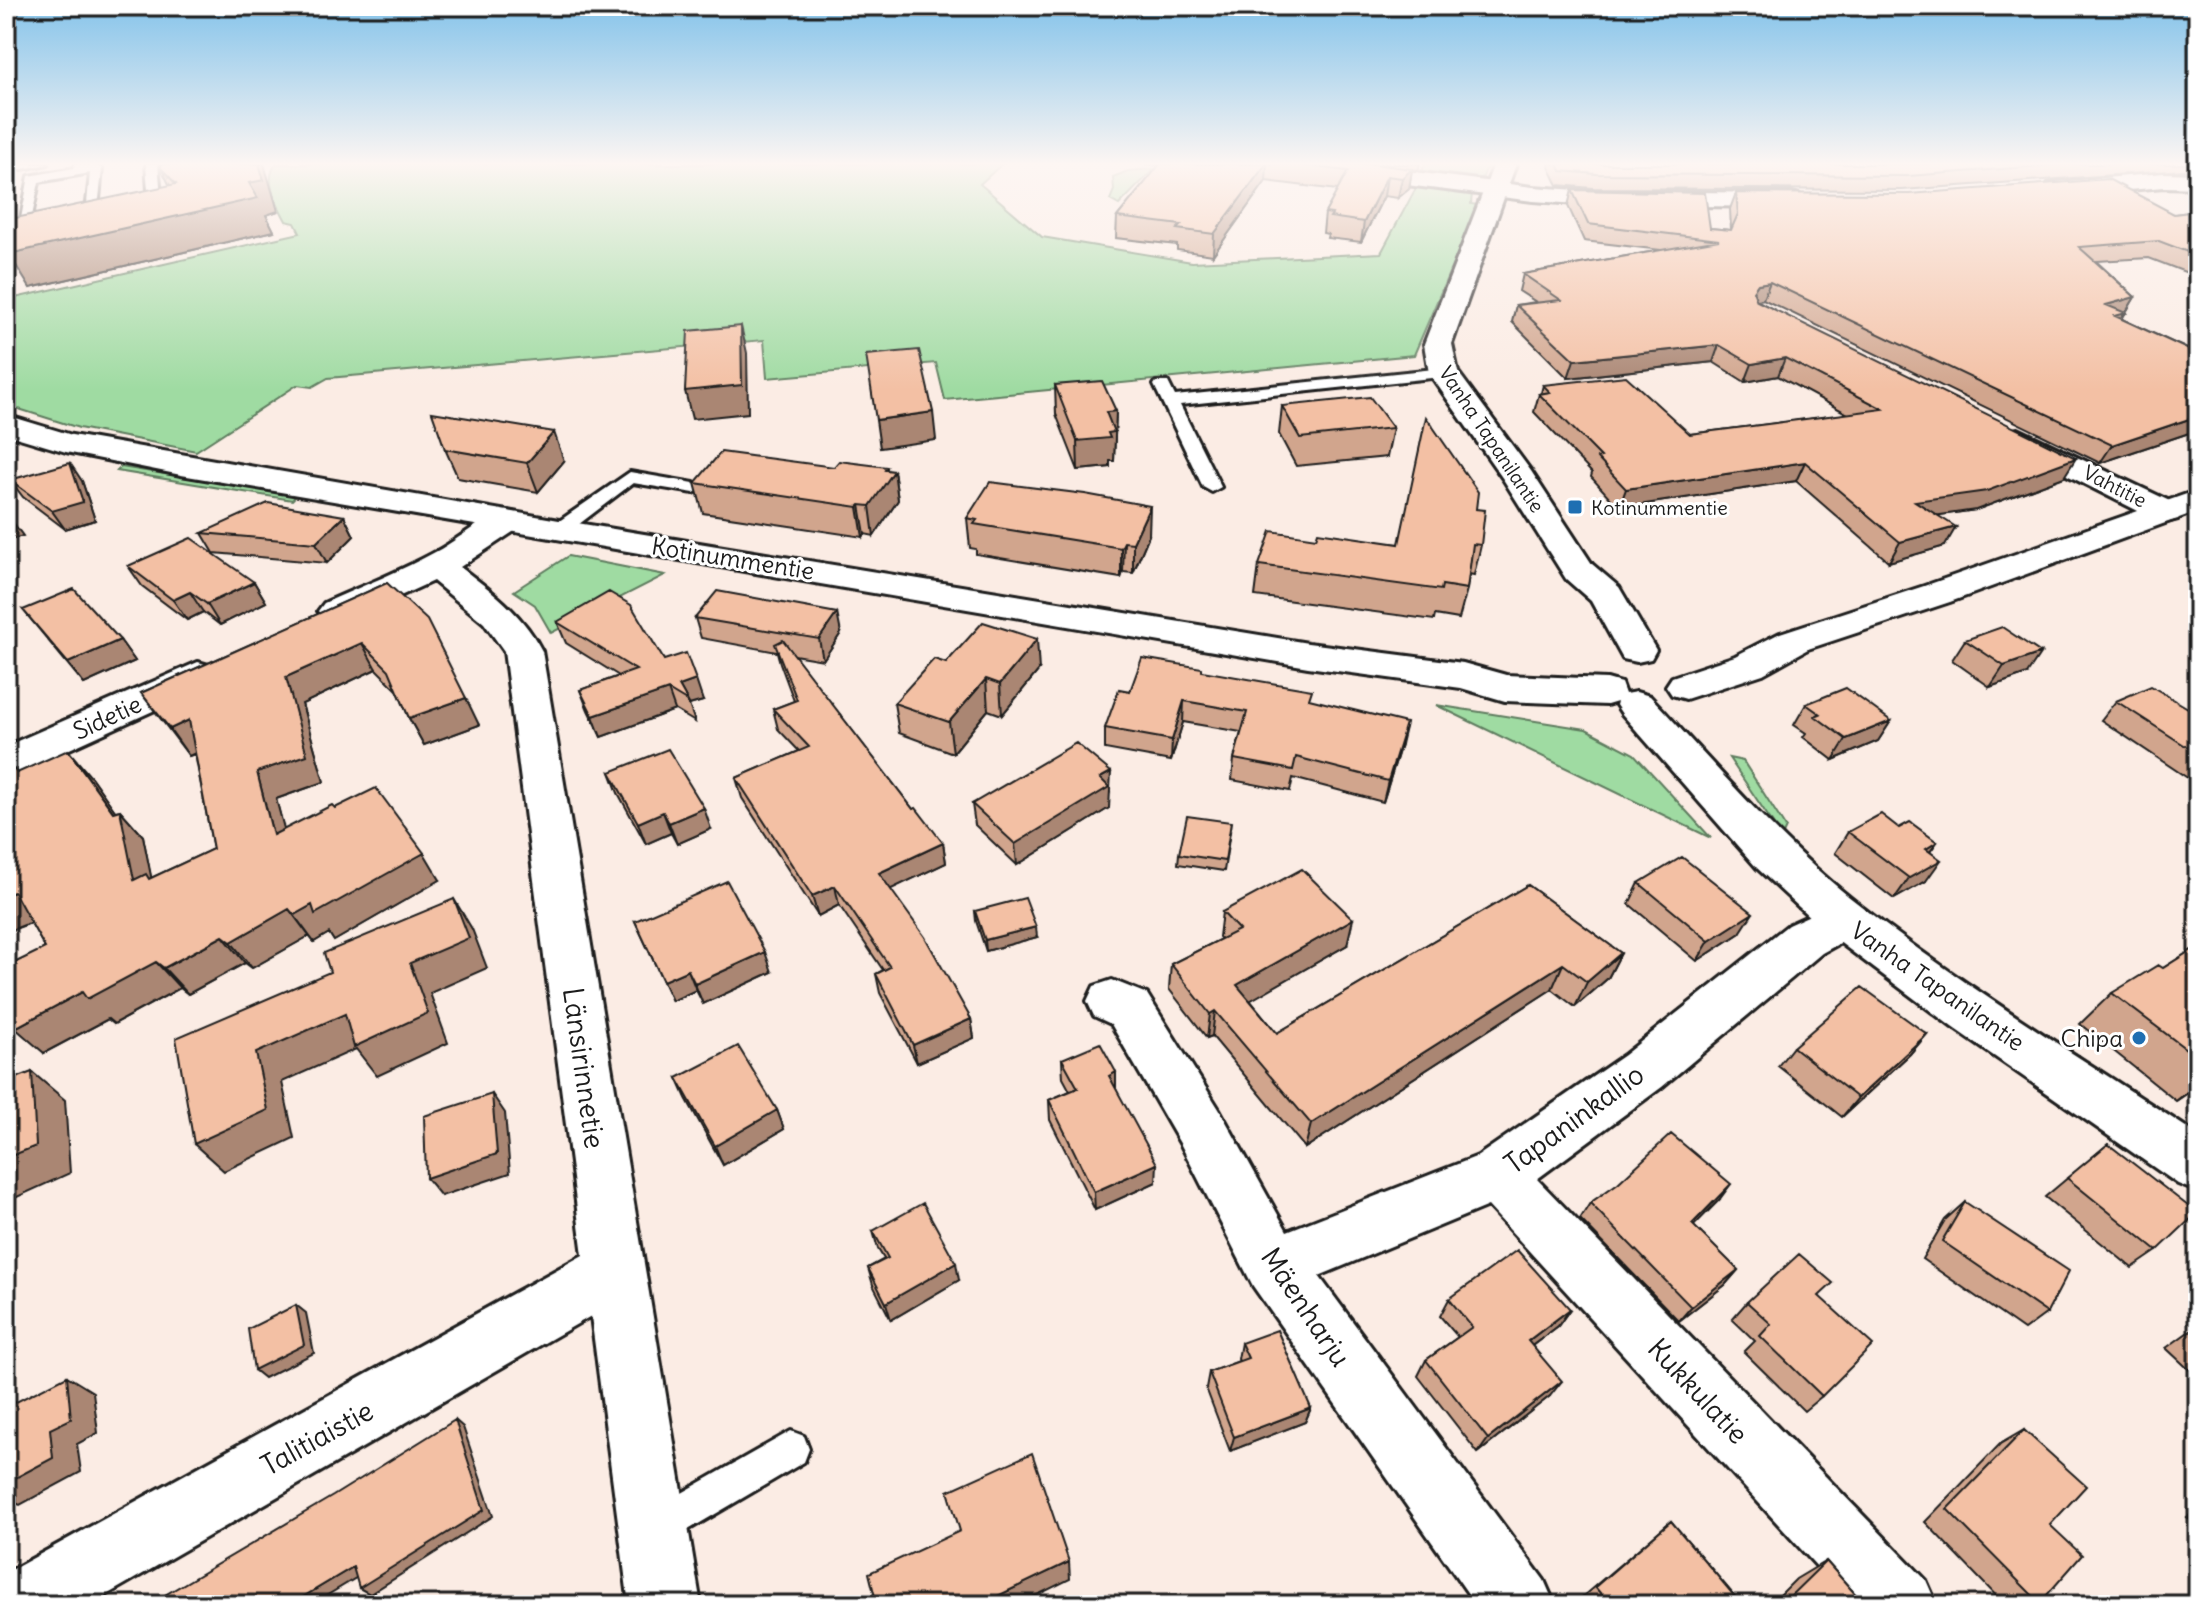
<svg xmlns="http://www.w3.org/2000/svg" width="2204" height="1611" font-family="Delius,sans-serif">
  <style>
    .green { fill: #9fdba2; stroke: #5e7c5f; stroke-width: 2 }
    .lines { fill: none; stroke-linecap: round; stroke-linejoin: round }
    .lane-casing { stroke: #1c1c1c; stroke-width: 6 }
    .street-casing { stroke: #1c1c1c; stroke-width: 6 }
    .secondary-casing { stroke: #1c1c1c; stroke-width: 6 }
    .lane { fill: #fff; fill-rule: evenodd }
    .street { fill: #fff; fill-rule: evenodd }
    .secondary { fill: #fff; fill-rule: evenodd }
    .wall { fill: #d1a58d; stroke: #1c1c1c; stroke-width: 2 }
    .shaded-wall { fill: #aa8673; stroke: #1c1c1c; stroke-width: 2 }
    .building { fill: #f3c0a4; stroke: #1c1c1c; stroke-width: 2 }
    .poi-dot { fill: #1f6fb2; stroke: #fff; stroke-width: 3 }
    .labels { text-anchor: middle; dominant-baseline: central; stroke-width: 6; stroke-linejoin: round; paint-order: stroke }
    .far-street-label { font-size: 20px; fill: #1c1c1c; stroke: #fff }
    .far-poi-label { font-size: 20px; fill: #1c1c1c; stroke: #fff; text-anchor: start }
    .street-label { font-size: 24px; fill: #1c1c1c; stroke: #fff }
    .poi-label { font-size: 24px; fill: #1c1c1c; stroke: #fff; text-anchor: end }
    .near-street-label { font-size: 28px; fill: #1c1c1c; stroke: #fff }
  </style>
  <rect width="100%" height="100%" fill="#fbece4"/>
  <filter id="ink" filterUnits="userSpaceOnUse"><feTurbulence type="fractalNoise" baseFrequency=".0125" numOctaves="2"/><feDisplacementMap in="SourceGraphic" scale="16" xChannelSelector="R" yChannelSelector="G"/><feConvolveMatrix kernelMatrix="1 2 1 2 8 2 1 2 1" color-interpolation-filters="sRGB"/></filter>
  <g filter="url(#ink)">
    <path class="green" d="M276,164H1002L980,184L1042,237L1192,262L1381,253L1417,186L1472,193L1471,204L1478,205L1414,355L945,400L936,363L767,378L764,340L328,378L312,387L297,385L196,451L79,428L6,405V300L300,233L295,223L286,221C277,204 263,180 276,164Z
      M1425,164H1495L1492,170L1486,169L1483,177L1475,180L1421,173Z
      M1154,169L1119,205L1110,200L1114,190L1113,177L1128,171Z
      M121,467L297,495L292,500L117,471Z
      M568,556L665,575L551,633L535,605L514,591Z
      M1436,705L1586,729L1634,754L1711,838Z
      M1729,758L1743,761L1786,828L1782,837Z"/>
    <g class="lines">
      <g class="lane-casing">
        <path id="lane" d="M6,164H48L6,172Z
          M75,164L96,165L102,169L97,219L19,229L29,176L74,168ZM90,173L86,213L31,221L39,182Z
          M146,164H158L162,206L156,210L135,211V205L149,203Z
          M1444,368L1450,370V376L1180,405L1221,487L1212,492L1203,487L1154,385L1156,382H1168L1175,396Z
          M630,472L694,483L703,488L694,493L633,483L566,534H552L550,530L552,526Z
          M791,1431L804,1436L809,1449L804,1462L671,1540L658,1546L645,1540L639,1527L645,1514Z"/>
      </g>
      <g class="street-casing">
        <path id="street" d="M1285,164H1351L1533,187L1593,191L1792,193L1800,195L1804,200L1800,205L1792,207L1593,205L1533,201L1296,171Z
          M2164,173L2198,174V188L2164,187L2056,196L2048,194L2045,189L2048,184L2056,182Z
          M2018,429L2178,505L2183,512L2178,519L2166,522L2154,519L2007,445L2002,438L2007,431Z
          M507,511L519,514L524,521L519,528L460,567C493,592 523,614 542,651L701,1605H629L591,1316L89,1605H6V1573L583,1255L504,651L484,623L433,581L350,619L337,622L324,619L318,611L324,603C362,586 401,571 437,551C460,539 482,517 507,511Z
          M198,662L212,666L218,675L212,684L6,778V746Z
          M1843,900L1860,906L1867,919L1860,932L1822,953L1662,1087L1537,1179L1926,1580L1937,1605H1852L1488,1206L1319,1276L1544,1580L1555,1605H1476L1253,1286L1181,1145L1111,1024L1094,1016L1087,1001L1094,986L1112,980L1147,994L1219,1109L1287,1231L1478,1156L1624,1055L1788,925Z"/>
      </g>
      <g class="secondary-casing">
        <path id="secondary" d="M1494,164H1516L1452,344L1458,372L1531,471L1592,564L1619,587L1656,650L1651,659L1637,662L1623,659L1591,601L1566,579L1503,479L1429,373L1424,344Z
          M6,415L72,435L559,520L1308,643L1463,663L1506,675L1607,679L1621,683L1625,694L1636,692L1650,696C1718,768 1782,845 1861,906C1967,989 2085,1060 2198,1135V1192L2178,1184L1952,1027L1826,932L1757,868L1622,714L1616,705L1617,702L1607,705L1505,701L1461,688L1308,667L181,475L66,452L6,434Z
          M2198,490V511L1950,602L1808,649L1763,674L1686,699L1672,695L1666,686L1672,677L1735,656L1780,633L1924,586Z"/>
      </g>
      <use href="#lane" class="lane"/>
      <use href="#street" class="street"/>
      <use href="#secondary" class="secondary"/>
    </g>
    <path class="wall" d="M1144,164H1420L1418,170L1412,169L1409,189L1398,198L1384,196L1361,242L1327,238L1328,234L1323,233L1325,213L1338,190L1266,181L1213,255L1177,250V245L1116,238L1117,217L1159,166Z
      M1550,164H2198V169L1902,190L1593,188L1558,185L1549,167Z
      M161,168L278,211L266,215L274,231L30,288L170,186Z
      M1572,190L1710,228L1731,230L1730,209L1736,193L2174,214L2198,211V277L2149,258L2096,261L2135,297L2122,319L2198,354V430L2100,463L1763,299L1757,300L2064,477L1976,510L1938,515L1945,546L1889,562L1796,481L1619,508L1591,477L1592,473L1534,412L1539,394L1541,393L1543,385L1690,434L1848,414L1778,376L1745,382L1713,362L1568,378L1512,322L1516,305L1536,302L1519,291L1523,274L1661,250L1584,241L1568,206Z
      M1055,385L1116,411L1114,461H1110V467L1078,470L1056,414Z
      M1282,406L1393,428L1387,457L1296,466L1279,434Z
      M445,449L564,461L538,492L458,478Z
      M834,467L894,471L898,500L874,536L865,534L863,537L703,513L695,483Z
      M10,480L82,481L95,520L65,529L23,497Z
      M1476,509L1481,545L1474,575L1469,574L1467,589L1459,619L1435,615L1434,620L1255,596L1259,565L1316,538L1399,544Z
      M344,516L354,536L327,563L214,553L202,533Z
      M967,518L1149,535L1133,573L1123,572L1121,578L976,554V549L970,548Z
      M128,566L254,582L266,602L220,625L203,612L187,620L142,586Z
      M387,583L479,725L424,745L409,718L398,691L376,669L302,704L324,782L276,799L284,830L335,808L440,880L334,941L329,933L314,942L309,936L252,968L245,963L188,994L180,988L114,1024L108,1019L44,1053L45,948L31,923L6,932V849L15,846L18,773L91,777L115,811L120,810L143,836L151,878L213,849L195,754L189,756L141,693Z
      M23,610L120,640L135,661L84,684Z
      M695,618L841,633L823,660L794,655L913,809L943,843L946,863L890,889L971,1019L974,1038L917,1063L880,993L876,974L883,970L839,905L818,916L742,798L736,778L799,751L778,729L773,709L794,701L780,663L777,652L701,638Z
      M557,622L664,660L703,701L689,705L695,722L675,710L601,737L588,710L580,690L619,676L566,643Z
      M1965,640L2027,674L1990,687L1952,660Z
      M2198,642V653L2192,650Z
      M946,663L1039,670L1002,715L988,710L953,753L899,733L894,703Z
      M1202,671L1310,700L1401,744L1383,802L1293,778L1290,791L1232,780L1234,759L1241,732L1183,722L1171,761L1105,749V728L1130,691Z
      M2116,701L2198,714V785L2101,720Z
      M1806,704L1891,721L1878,741L1833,760L1803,737L1806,733L1794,725Z
      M610,772L711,829L677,844L671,833L646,844L618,793Z
      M1111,792L1109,793V808L1017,865L975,825L972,804Z
      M1899,828L1937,842L1930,852L1926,881L1894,899L1835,853L1848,832Z
      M1230,832L1224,871L1178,864L1179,854Z
      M1639,883L1740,933L1697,961L1629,904Z
      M1528,885L1621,953L1608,978L1575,1007L1552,989L1305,1148L1212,1036L1207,1038L1169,989L1171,964L1221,939L1219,937L1222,912L1347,945L1250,1000L1277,1033Z
      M975,911L1037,937L986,951L976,921Z
      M635,921L772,972L703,1004L696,990L672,1001Z
      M2198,946V1086L2176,1101L2080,1024L2112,993L2163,968Z
      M1927,1034L1910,1054L1842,1117L1778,1066L1793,1047Z
      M1062,1059L1116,1089L1156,1182L1095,1210L1050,1120L1049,1100L1070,1091L1063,1078Z
      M677,1078L777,1110L784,1129L723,1165L686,1098Z
      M2108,1144L2157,1251L2132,1268L2045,1197Z
      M1719,1200L1693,1226L1738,1270L1725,1285L1679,1321L1580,1219L1590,1203Z
      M1965,1202L2047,1313L2024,1330L1922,1259L1945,1220Z
      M873,1231L959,1280L891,1320L873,1285L868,1268L884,1259L878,1249Z
      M1819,1297L1822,1396L1804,1411L1744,1352L1755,1341L1732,1319L1747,1302Z
      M1449,1299L1570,1309L1558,1326L1532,1346L1550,1396L1478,1453L1418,1376L1426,1360L1458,1337L1440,1316Z
      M2198,1325V1378L2166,1348Z
      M1241,1343L1311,1408L1305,1422L1230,1451L1206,1388L1209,1372L1239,1361L1238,1359Z
      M2024,1430L2050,1525L2040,1603L2035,1605H2005L1925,1522L2000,1444Z
      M2198,1509V1528L2187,1517Z
      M1671,1521L1742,1605H1576L1575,1603Z
      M1826,1561L1865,1605H1770L1796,1579Z"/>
    <path class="shaded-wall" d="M259,164H264L278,211L266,215L274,231L30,288L9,254L249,183Z
      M1266,164H1267L1266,181L1213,255L1214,234Z
      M1412,169L1409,189L1398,198L1402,178Z
      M1387,176L1384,196L1361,242L1364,222Z
      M1770,282L1763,299L1751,301L1753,291L1758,284Z
      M2135,297L2115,330L2106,305Z
      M741,326L747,353L748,413L692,419L685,391Z
      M1719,345L1713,362L1568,378L1574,360Z
      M1785,358L1778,376L1745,382L1752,364Z
      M1116,411L1114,461H1110V467L1078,470L1077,441L1106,412Z
      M933,412L936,440L880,448L876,420Z
      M2198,416V430L2100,463L2112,445Z
      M554,432L564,461L538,492L527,463Z
      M6,447L11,454L6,459Z
      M2076,458L2064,477L1976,510L1905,520L1915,501Z
      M1805,462L1796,481L1619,508L1626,489Z
      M70,463L82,481L95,520L65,529L52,511Z
      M887,467L888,479L894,471L898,500L874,536L870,506Z
      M860,505L865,534L863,537L858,507Z
      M1150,506L1149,535L1133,573V543Z
      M344,516L354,536L327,563L316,543Z
      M9,517L23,536L6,541V518Z
      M1956,527L1945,546L1889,562L1900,542Z
      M1124,542L1123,572L1121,578V548Z
      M254,582L266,602L220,625L207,604Z
      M190,592L203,612L187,620L173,600Z
      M837,613L841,633L823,660L819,639Z
      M1037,639L1039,670L1002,715L1000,684Z
      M120,640L135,661L84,684L68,663Z
      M362,643L376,669L302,704L324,782L276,799L293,862L273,835L257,772L286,677Z
      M2041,653L2027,674L1990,687L2004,666Z
      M986,679L988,710L953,753L949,722Z
      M696,680L703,701L689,705L679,686Z
      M668,690L675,710L601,737L593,716Z
      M466,698L479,725L424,745L409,718Z
      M1184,701L1183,722L1171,761L1172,740Z
      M189,720L208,747L189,756L170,729Z
      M1891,721L1878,741L1833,760L1846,739Z
      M1406,723L1401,744L1383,802L1388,781Z
      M68,750L91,777L123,822L120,810L143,836L152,881L134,880L113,812Z
      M1111,772L1109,808L1017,865L1015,844L1100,778Z
      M704,808L711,829L677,844L669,823Z
      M663,812L671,833L646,844L638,823Z
      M1937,842L1922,863L1926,849Z
      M943,843L946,863L883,893L879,873Z
      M424,853L440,880L334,941L329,933L314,942L294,915L312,905Z
      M1941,860L1926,881L1894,899L1909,878Z
      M835,886L839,905L818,916L812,896Z
      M14,892L40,919L6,932V895Z
      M454,899L472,929L487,968L430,993L448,1043L377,1076L356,1049L282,1082L294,1138L224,1171L194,1144L256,1053L410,963Z
      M289,909L309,936L252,968L231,942Z
      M1753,913L1740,933L1697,961L1709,941Z
      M1353,919L1347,945L1234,1010L1237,985Z
      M1036,927L1037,937L986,951L985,940Z
      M223,936L245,963L188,994L164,968Z
      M765,952L772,972L703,1004L695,984Z
      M1621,953L1608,978L1575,1007L1587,982Z
      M156,962L180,988L114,1024L108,1019L44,1053L15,1028L82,992Z
      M1563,964L1552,989L1305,1148L1311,1124Z
      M688,970L696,990L672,1001L663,981Z
      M1215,1011L1212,1036L1207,1038L1210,1014Z
      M971,1019L974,1038L917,1063L913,1045Z
      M1927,1034L1910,1054L1842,1117L1858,1098Z
      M32,1072L65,1100L70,1173L6,1202V1158Z
      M1116,1072V1092L1109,1076Z
      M2198,1083V1086L2176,1101Z
      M492,1094L505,1113L510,1173L441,1196L426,1178Z
      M777,1110L784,1129L723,1165L715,1146Z
      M1157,1164L1156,1182L1095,1210L1094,1192Z
      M1731,1184L1719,1200L1680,1240L1692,1224Z
      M956,1263L959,1280L891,1320L886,1303Z
      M1738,1270L1725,1285L1679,1321L1691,1307Z
      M296,1305L306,1313L314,1353L264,1378L254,1370Z
      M1570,1309L1558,1326L1517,1357L1528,1341Z
      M67,1376L93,1392L98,1433L77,1444L81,1472L20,1505L6,1499V1483L50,1429Z
      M1562,1381L1550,1396L1478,1453L1488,1439Z
      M1311,1408L1305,1422L1230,1451L1234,1437Z
      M455,1420L463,1427L493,1516L370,1594L359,1588Z
      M1069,1562L1070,1579L1017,1605H988L987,1601Z
      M353,1567L364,1573L311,1605H299L298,1600Z"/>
    <path class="building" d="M161,164H259L264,180L249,183L258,198L9,254L6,246V220L176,184L161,168Z
      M1160,164H1266L1214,234L1177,229L1181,225L1117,217Z
      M1291,164H1374L1412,169L1402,178L1387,176L1364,222L1330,217L1332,214L1325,213L1348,171Z
      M1558,164H2068L1908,176L1597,174L1561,171Z
      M2108,179L2174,214L2198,211V256L2159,241L2079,247L2135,297L2106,305L2126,313L2115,316L2198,354V416L2112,445L1770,282L1758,284L1753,291L1757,301L2076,458L1987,491L1915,501L1956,527L1900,542L1805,462L1626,489L1597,458L1601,457L1539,394L1550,392L1543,385L1626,376L1690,434L1883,409L1785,358L1752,364L1719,345L1574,360L1516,305L1561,300L1523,274L1719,240L1588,224L1572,190L1705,193L1710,228L1731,230L1738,214L1736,193L1909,194Z
      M741,326L742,385L685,391L688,331Z
      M919,350L933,412L876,420L866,355Z
      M1102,381L1116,411L1106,412L1114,432L1108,433L1110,438L1077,441L1055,385Z
      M1370,397L1393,428L1300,438L1282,406Z
      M432,412L554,432L527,463L445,449Z
      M1426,417L1478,492L1476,509L1485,510L1481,545L1473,544L1467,589L1442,585L1441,590L1259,565L1271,531L1316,538L1318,532L1399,544Z
      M721,452L834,467L839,461L887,467L885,470L894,471L870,506L860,505L858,507L695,483Z
      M70,463L83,502L52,511L10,480Z
      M990,482L1085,494L1150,506L1133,543L1124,542L1121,548L974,524L977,520L967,518Z
      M268,503L344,516L316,543L202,533Z
      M191,538L254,582L207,604L190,592L173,600L128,566Z
      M387,583L427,620L466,698L409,718L389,670L362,643L286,677L307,755L257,772L273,835L332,805L335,808L376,788L424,853L315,914L312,905L294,915L289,909L231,942L223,936L164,968L156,962L87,999L82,992L15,1028L6,1010V967L45,948L14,892L6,895V849L15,846L6,832V773L14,769L17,773L68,750L113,812L120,810L134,880L146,874L149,879L213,849L189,720L170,729L141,693Z
      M74,589L120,640L68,663L23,610Z
      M717,591L837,613L819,639L695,618Z
      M609,592L631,605L664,660L686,653L696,680L679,686L688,702L668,690L593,716L580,690L636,670L557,622Z
      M983,622L1037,639L1000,684L986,679L949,722L894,703L934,659L946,663Z
      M2002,627L2041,653L2004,666L1965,640Z
      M783,640L913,809L916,808L943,843L879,873L925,937L971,1019L913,1045L876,974L890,967L835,886L812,896L736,778L809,747L773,709L797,700L775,644Z
      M1142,658L1202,668V671L1312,690L1309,699L1406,723L1388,781L1296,757L1293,770L1234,759L1247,712L1184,701L1172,740L1105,728L1119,689L1130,691Z
      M2151,686L2198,714V754L2116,701Z
      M1846,688L1891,721L1846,739L1815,716L1820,714L1806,704Z
      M1076,743L1111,772L1100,778L1109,787L1015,844L972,804Z
      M668,749L704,808L669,823L663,812L638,823L610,772Z
      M1881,814L1899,828L1910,822L1937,842L1926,849L1941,860L1909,878L1848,832Z
      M1187,816L1231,822L1225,861L1179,854Z
      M1682,857L1753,913L1709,941L1639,883Z
      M1302,869L1353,919L1237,985L1277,1033L1528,885L1621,953L1587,982L1563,964L1311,1124L1215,1011L1210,1014L1171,964L1239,930L1222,912Z
      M727,881L765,952L695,984L688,970L663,981L635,921Z
      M1025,898L1036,927L985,940L975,911Z
      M454,899L469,938L410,963L428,1013L354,1047L345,1014L256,1053L268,1110L194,1144L176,1038L330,972L324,953Z
      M2198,946V1058L2112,993L2158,965L2163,968Z
      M1862,987L1927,1034L1858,1098L1793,1047Z
      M1100,1043L1116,1072L1109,1076L1157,1164L1094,1192L1049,1100L1078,1088L1062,1059Z
      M738,1046L777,1110L715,1146L677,1078Z
      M32,1072L36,1146L6,1158V1082Z
      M492,1094L497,1154L426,1178L424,1116Z
      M1671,1134L1731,1184L1692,1224L1738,1270L1691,1307L1590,1203L1618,1183Z
      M2108,1144L2197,1213L2157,1251L2067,1178Z
      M1965,1202L2069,1271L2047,1313L1942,1241Z
      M923,1203L956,1263L886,1303L868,1268L888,1258L873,1231Z
      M1517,1250L1570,1309L1528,1341L1562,1381L1488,1439L1426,1360L1472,1327L1449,1299Z
      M1799,1254L1833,1283L1819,1296L1873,1345L1822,1396L1760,1336L1771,1324L1747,1302Z
      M296,1305L304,1345L254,1370L248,1329Z
      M2198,1328V1337L2192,1332Z
      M1277,1330L1311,1408L1234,1437L1209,1372L1248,1358L1241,1343Z
      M67,1376L71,1419L50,1429L53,1458L6,1483V1407Z
      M455,1420L484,1510L359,1588L353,1567L298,1600L299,1605H148L333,1496Z
      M2024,1430L2086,1486L2050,1525L2082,1555L2040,1603L1947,1509Z
      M1032,1453L1069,1562L987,1601L988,1605H877L869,1573L960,1531L948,1491Z
      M1671,1521L1742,1605H1610L1595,1587Z
      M1826,1561L1865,1605H1781Z"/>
  </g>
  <linearGradient id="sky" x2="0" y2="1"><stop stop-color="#84c3ea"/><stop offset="0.42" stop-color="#fdf6f3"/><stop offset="1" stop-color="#fdf6f3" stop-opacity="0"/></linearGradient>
  <rect width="2204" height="390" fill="url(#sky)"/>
  <g class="poi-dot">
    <rect x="1567" y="499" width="16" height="16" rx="4"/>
    <circle cx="2139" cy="1038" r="8"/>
  </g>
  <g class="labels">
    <g class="far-street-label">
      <text transform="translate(1492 439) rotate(56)">Vanha Tapanilantie</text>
      <text transform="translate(2115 486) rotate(27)">Vahtitie</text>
    </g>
    <g class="far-poi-label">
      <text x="1591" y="507">Kotinummentie</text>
    </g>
    <g class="street-label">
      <text transform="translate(733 558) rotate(9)">Kotinummentie</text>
      <text transform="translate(107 717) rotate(-25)">Sidetie</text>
      <text transform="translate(1938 986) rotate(35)">Vanha Tapanilantie</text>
    </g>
    <g class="poi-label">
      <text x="2123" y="1038">Chipa</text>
    </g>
    <g class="near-street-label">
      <text transform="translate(584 1068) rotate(82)">Länsirinnetie</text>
      <text transform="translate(1574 1119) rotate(-36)">Tapaninkallio</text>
      <text transform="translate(1306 1307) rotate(56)">Mäenharju</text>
      <text transform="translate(1698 1391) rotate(47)">Kukkulatie</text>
      <text transform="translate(317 1438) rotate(-29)">Talitiaistie</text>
    </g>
  </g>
  <rect width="2204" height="1611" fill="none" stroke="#fff" stroke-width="32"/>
  <rect x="16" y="16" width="2172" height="1579" fill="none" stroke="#1c1c1c" stroke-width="3" filter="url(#ink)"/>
</svg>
